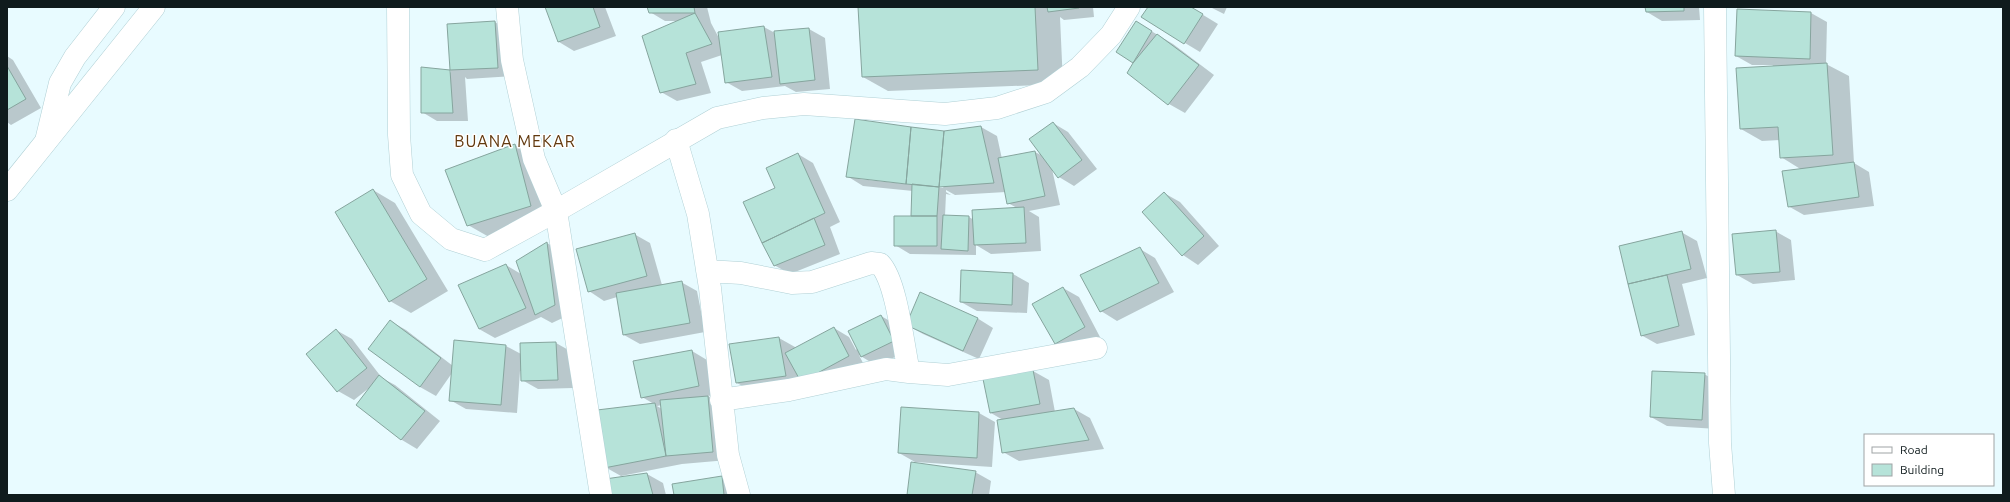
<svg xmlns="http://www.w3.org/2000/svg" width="2010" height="502" font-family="Ubuntu,sans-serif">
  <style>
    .shadow { fill: #0003; fill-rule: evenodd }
    .building { fill: #b6e3d9; stroke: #86a59e }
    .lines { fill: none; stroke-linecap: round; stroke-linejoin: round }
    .street-casing { stroke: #b0d0d5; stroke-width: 23 }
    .secondary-casing { stroke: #b0d0d5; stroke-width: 23 }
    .street { stroke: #fff; stroke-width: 22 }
    .secondary { stroke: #fff; stroke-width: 22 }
    .labels { text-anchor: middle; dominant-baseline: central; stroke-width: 3; stroke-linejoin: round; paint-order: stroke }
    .quarter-label { font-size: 16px; letter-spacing: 1px; fill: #62390e; stroke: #fff }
  </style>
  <rect width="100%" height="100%" fill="#e8fbff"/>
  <path class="shadow" d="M546,7H605L616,36L574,51L559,42Z
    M648,7H707L711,23L720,40L719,33L764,27L775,33L809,29L825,38L830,89L796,92L785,86L742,91L726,82L722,55L701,62L711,93L677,101L661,92L678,21H665L650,12Z
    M859,7H1093L1094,17L1064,20L1060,17L1063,84L888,91L863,77Z
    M1149,7H1190L1218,24L1200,52L1185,43Z
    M1210,7H1227L1224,14Z
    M1646,7H1699L1700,20L1662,21L1647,12Z
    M1811,13L1827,22L1826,64L1849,76L1854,163L1869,172L1874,206L1804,215L1788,206L1802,170L1781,157L1780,140L1762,141L1741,129L1773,65H1752L1736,56Z
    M495,22L510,32L513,76L467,79L465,77L468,121H437L422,112L449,71L451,73L448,25Z
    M1136,22L1173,44L1214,75L1185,113L1169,104L1129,73L1134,62L1118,52Z
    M7,56L13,60L41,108L11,125L7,122Z
    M1053,123L1068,132L1097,169L1074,186L1059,177L1052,169L1060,205L1029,211L1039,217L1041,251L991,254L976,245V255L910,254L895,245L915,217L913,191L863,186L847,176L944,132L981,127L997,136L1002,159L1035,152L1043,156ZM859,177L944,186L943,188L859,179ZM946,190L955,195L1006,192L1008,203L1017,208L974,220L969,217L945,216L946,194L951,195L946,192Z
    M515,145L537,157L552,218L489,237L468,225L447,170Z
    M798,154L813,163L840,222L830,227L840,254L790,274L774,265L776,188Z
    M373,190L395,203L448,291L411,313L390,301Z
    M1164,193L1180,202L1219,246L1198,265L1183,255L1144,212Z
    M1775,231L1791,240L1795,280L1753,284L1737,275Z
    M1681,232L1697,241L1707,278L1682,284L1695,335L1657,344L1641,335L1620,246Z
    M634,234L650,243L662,285L681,282L697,291L705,332L640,344L624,335L617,297L604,301L589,291Z
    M547,243L562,252L571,314L552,323L541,317L495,338L479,329L506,265L521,274Z
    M1140,249L1155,258L1174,292L1117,321L1101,311Z
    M962,271L1013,274L1029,283L1027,313L977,311L961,302Z
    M1063,288L1079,297L1100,337L1072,353L1056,344L1034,304Z
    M881,316L897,325L909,350L877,366L859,355L864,365L753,392L737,383L731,345L779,338L795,347V349L834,328L849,337L856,350Z
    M977,318L993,328L979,359L923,334L907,325Z
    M390,321L406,330L453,366L506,346L521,354L556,343L572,352L573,388L538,389L522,380V371H520L517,413L466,409L450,400L452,373L436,396L420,387Z
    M336,330L352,339L382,378L395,385L440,421L417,449L402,440L357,404L369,388L354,400L338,391L307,354Z
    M692,351L707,360L714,395L708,396L724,406L728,460L682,464L621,476L605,467L654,404L642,397ZM662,405V409L657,406Z
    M1033,371L1049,380L1055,412L1074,409L1090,418L1104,449L1019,461L1003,452V420L991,413Z
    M1704,374L1720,383L1718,429L1667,426L1651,417Z
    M902,408L979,413L995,422L992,467L915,462L899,453Z
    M975,472L991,481L989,495H908Z
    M647,474L663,483L666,495H608Z
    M721,477L743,490L744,495H675Z"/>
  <path class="building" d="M545,7H593L600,27L558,42Z
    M647,7H694L695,13H649Z
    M858,7H1035L1038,70L862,77Z
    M1047,7H1079V8L1048,12Z
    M1148,7H1191L1203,14L1184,44L1141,17Z
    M1645,7H1684V11L1646,12Z
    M1737,9L1811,12L1810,59L1735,56Z
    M695,13L712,44L686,53L696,84L660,93L642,36Z
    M495,21L498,68L450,70L447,24Z
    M1136,21L1152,31L1133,63L1116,52Z
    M764,26L772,77L725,83L718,32Z
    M809,28L815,80L780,84L774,31Z
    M1157,34L1199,65L1168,105L1127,73L1133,63Z
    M1827,63L1833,155L1780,158L1778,127L1740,129L1736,68Z
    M7,66L26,99L7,110Z
    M421,67L450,70L453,113H421Z
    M855,119L911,127L906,184L846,177Z
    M1053,122L1082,160L1058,178L1029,139Z
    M981,126L994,183L939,187L944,131Z
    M911,127L944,131L939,187L906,184Z
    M515,144L531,206L467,226L445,170Z
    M1035,151L1045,196L1007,204L998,158Z
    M798,153L825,213L762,243L743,202L775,188L766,168Z
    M1854,162L1859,197L1788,207L1782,171Z
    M912,184L939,187L937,216H911Z
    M373,189L427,279L389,302L335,212Z
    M1164,192L1204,236L1182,256L1142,212Z
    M1024,207L1026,243L974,245L972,210Z
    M943,215L969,216L968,251L941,249Z
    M894,216H937V246H894Z
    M814,218L825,245L774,266L762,243Z
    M1776,230L1780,272L1736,275L1732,234Z
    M1682,231L1691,269L1628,284L1619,246Z
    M635,233L647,276L588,292L576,249Z
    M547,242L555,305L535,315L516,261Z
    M1140,247L1159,283L1100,312L1080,275Z
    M506,264L526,308L479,329L458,285Z
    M961,270L1013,273L1012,305L960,302Z
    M1667,275L1679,326L1641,336L1628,284Z
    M682,281L690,323L623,335L616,293Z
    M1063,287L1085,327L1055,344L1032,304Z
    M920,292L978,318L963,351L906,325Z
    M881,315L894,341L861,357L848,331Z
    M390,320L441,358L420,387L368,349Z
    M834,327L849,356L801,382L785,353Z
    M336,329L367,368L337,392L306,354Z
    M779,337L786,376L736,383L729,344Z
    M454,340L506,345L501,405L449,401Z
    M556,342L558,380L521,381L520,343Z
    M692,350L699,386L641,398L633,361Z
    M1033,370L1040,404L990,413L983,379Z
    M1652,371L1705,373L1702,420L1650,417Z
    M379,375L425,411L401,440L356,405Z
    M708,396L713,452L666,456L660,400Z
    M655,403L666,456L604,468L597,410Z
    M901,407L979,412L977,458L898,453Z
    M1074,408L1089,440L1002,453L997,420Z
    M911,462L976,471L972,495H907Z
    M647,473L653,495H607L605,479Z
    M722,476L724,495H674L672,484Z"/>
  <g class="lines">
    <g class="street-casing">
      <path id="street" d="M507,7L512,60L534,159L556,211L601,495
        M1715,7L1720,443L1724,495
        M676,140L698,214L710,288L728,455L739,495
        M46,141L60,83L75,57L114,7
        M707,271L741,273L792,283L812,282L871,263L880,264C897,282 903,346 909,372
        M721,400L789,390L886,369L909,372L948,375L1096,348"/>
    </g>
    <g class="secondary-casing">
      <path id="secondary" d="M398,7L399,135L402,175L421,214L451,239L485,250L556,211L717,118L763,108L804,104L945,114L997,108L1046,92L1080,67L1111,35L1129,7
        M7,190L154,7"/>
    </g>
    <use href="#street" class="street"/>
    <use href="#secondary" class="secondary"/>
  </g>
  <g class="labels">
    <g class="quarter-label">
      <text x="515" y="141">BUANA MEKAR</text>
    </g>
  </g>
  <rect width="2010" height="502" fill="none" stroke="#0f1b1d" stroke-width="16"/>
  <rect x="1864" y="434" width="130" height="52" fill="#ffffff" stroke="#9fa4a5"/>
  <rect x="1872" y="447" width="20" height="6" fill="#ffffff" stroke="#9fa4a5"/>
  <text x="1900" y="454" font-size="12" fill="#0f1b1d">Road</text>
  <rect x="1872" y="464" width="20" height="12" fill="#b6e3d9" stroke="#9fa4a5"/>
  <text x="1900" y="474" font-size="12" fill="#0f1b1d">Building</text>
</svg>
